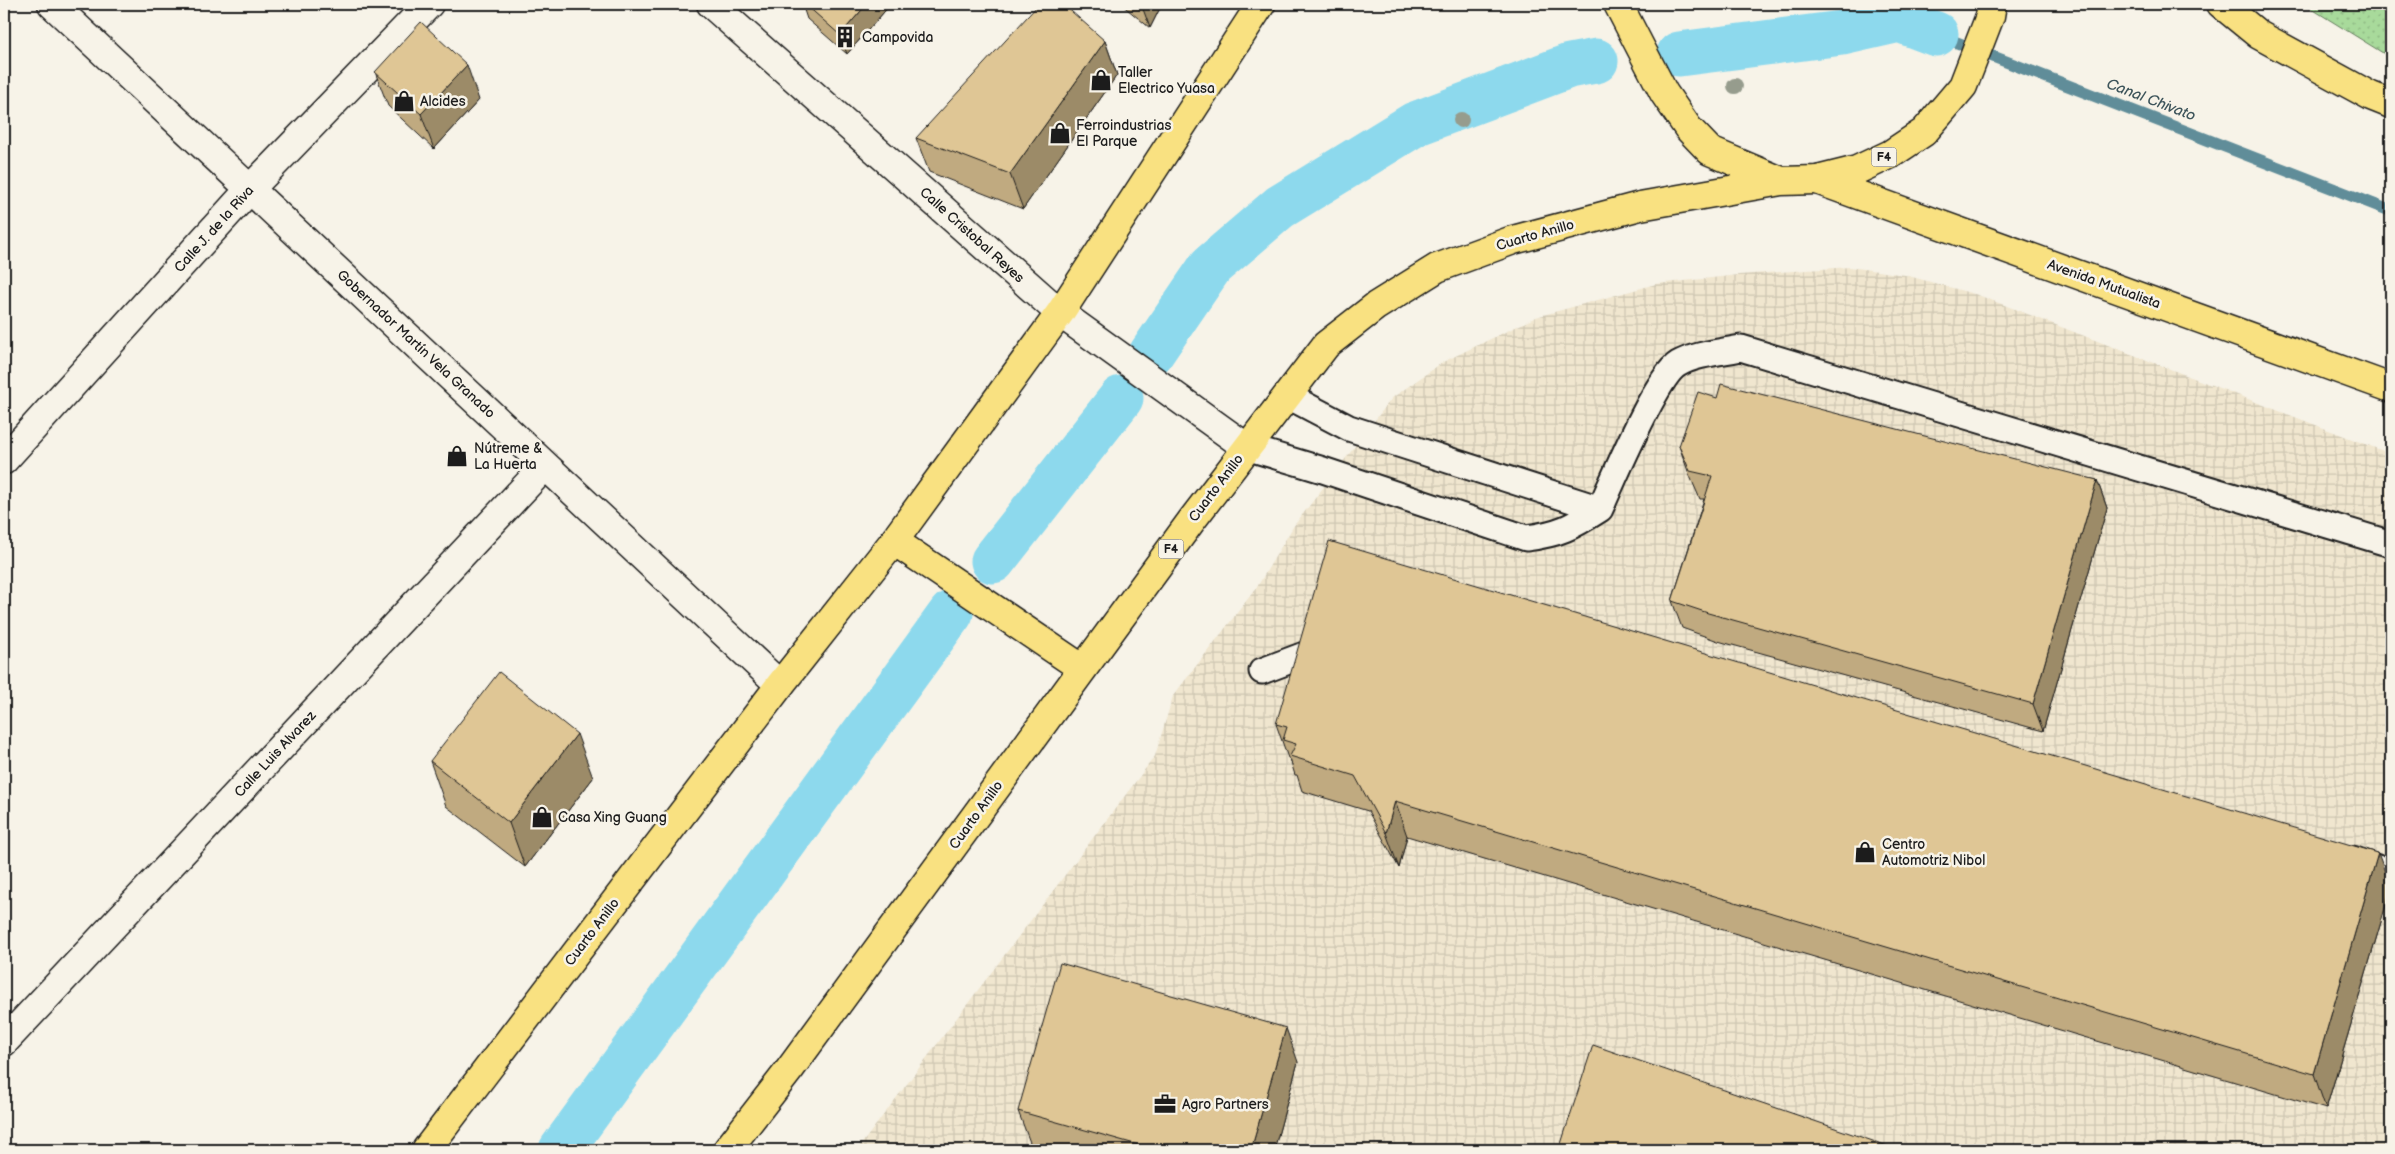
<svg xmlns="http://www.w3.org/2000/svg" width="2395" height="1154" font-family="'Balsamiq Sans',sans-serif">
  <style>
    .industrial { fill: url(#industrial-grid) }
    .park { fill: url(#park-dots); stroke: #627b5c }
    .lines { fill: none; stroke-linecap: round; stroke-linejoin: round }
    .stream { stroke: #608d99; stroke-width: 12 }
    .canal { stroke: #8dd9ed; stroke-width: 45 }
    .lane-casing { stroke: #1c1c1c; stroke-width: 29 }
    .street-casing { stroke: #1c1c1c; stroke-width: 31 }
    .primary-casing { stroke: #1c1c1c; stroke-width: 31 }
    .highway-casing { stroke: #1c1c1c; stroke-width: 31 }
    .lane { stroke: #f7f3e8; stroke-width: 25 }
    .street { stroke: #f7f3e8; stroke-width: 28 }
    .primary { stroke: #f9e181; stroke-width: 28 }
    .highway { stroke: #f9e181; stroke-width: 28 }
    .tree { fill: #969c8d }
    .wall { fill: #c0aa80; stroke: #1c1c1c }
    .shaded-wall { fill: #9c8b68; stroke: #1c1c1c }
    .building { fill: #dfc695; stroke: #1c1c1c }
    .labels { text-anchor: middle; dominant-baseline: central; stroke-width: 5; stroke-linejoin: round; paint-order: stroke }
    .shield { fill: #f7f3e8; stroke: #5e5c59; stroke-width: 1 }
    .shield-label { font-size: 12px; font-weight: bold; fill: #1c1c1c }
    .poi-label { font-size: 14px; fill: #1c1c1c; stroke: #f7f3e8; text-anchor: start }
    .street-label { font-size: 14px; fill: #1c1c1c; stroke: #f7f3e8 }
    .water-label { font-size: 15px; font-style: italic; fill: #3e555b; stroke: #f7f3e8 }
  </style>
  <defs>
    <pattern id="industrial-grid" width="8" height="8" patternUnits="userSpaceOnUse" patternTransform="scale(1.25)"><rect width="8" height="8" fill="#f0e6cf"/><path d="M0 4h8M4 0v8" fill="none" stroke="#cdc5b1"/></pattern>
    <pattern id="park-dots" width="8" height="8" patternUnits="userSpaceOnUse" patternTransform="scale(1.25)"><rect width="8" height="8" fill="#a8da9b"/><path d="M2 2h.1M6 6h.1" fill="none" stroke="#90ba85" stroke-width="1.8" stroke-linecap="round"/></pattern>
  </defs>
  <rect width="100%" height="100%" fill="#f7f3e8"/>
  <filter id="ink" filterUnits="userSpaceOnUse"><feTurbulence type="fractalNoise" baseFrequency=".02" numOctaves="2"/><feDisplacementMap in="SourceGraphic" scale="10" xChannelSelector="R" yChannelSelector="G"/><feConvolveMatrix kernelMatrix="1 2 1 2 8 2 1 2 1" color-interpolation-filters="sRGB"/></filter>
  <g filter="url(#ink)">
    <path class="industrial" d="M1850,267L1905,275L1978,295L2391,454V1150H857L1155,756L1173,696L1257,587L1293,527L1392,398L1443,362L1536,317L1656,284L1739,275Z"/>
    <path class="park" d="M2304,4H2391V58Z"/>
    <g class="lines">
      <path class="stream" d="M1899,20L2391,211"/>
      <path class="canal" d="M1888,4L1899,20L1936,34
        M1679,54L1842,33L1899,20
        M1151,354L1211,266L1280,207L1415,124L1569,66L1596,61
        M993,561L1121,398
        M561,1150L951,613"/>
      <g class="lane-casing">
        <path id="lane" d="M1288,396L1349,428L1600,509C1613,481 1656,377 1678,364C1696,354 1721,352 1741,348L2391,544
          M1246,447L1323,470L1526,538C1559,534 1572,527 1600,509
          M1262,671L1320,649
          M2352,859L2391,873"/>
      </g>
      <g class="street-casing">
        <path id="street" d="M52,4L780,685
          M711,4L1060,313L1246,447
          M4,460L250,189L429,4
          M4,1042L545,466"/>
      </g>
      <g class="primary-casing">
        <path id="primary" d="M2221,4L2259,35L2371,96L2391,104
          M1817,180L2391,388"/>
      </g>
      <g class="highway-casing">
        <path id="highway" d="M1618,4L1664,93L1688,128L1710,151L1781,181L1817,180L1857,170L1891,154L1924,132L1963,86L1990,16L1992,4
          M894,541L1083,669
          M426,1150L780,685L894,541L1060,313L1261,4
          M727,1150L790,1069L1192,520L1326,345L1376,306L1437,268L1513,240L1640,206L1781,181"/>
      </g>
      <use href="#lane" class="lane"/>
      <use href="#street" class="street"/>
      <use href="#primary" class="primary"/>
      <use href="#highway" class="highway"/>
    </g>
    <g class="tree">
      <circle cx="1735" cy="86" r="8"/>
      <circle cx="1461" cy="120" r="8"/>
    </g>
    <path class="wall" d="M802,4H891L847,54L807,19Z
      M1121,4H1162L1150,28Z
      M1105,41L1117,75L1023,209L929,172L916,138Z
      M375,72L479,100L434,149L388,106Z
      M1717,398L2097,480L2107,508L2043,731L1718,641L1682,628L1672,601L1704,499H1700L1689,474L1679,446Z
      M1276,724L2391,888L2326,1109L1407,836L1399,868L1368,811L1302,791L1297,775H1295L1290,759L1288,758Z
      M430,761L593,778L525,867L446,806Z
      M1298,1062L1274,1150H1048L1031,1145L1018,1111Z"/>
    <path class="shaded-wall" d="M867,4H891L847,54L840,35Z
      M1146,4H1162L1150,28L1143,9Z
      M1105,41L1117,75L1023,209L1010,174Z
      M467,65L479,100L434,149L421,114Z
      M2097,480L2107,508L2043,731L2033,704Z
      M577,734L593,778L525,867L509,823Z
      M1395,801L1407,836L1399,868L1386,833Z
      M2378,853L2391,888L2326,1109L2314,1074Z
      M1286,1028L1298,1062L1274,1150H1251Z"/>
    <path class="building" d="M805,4H867L840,35Z
      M1039,4H1063L1105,41L1010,174L916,138Z
      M1136,4H1146L1143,9Z
      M421,22L467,65L421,114L375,72Z
      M1721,384L2097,480L2033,704L1708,613L1672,601L1712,476L1690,471L1679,446L1698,392L1717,398Z
      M1329,541L2378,853L2314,1074L1395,801L1386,833L1355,776L1290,756L1296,744L1283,740L1287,727L1276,724Z
      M499,672L577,734L509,823L430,761Z
      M1060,963L1286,1028L1251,1150H1156L1018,1111Z
      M1593,1045L1899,1150H1559Z"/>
  </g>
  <defs>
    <g id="building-bare" transform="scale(1.725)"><path d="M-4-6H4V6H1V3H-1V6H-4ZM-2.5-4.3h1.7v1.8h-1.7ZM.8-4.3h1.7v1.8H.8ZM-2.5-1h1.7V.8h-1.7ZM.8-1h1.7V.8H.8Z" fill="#1c1c1c" stroke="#f7f3e8" stroke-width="2.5" paint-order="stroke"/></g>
    <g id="shop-bare" transform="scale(1.725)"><path d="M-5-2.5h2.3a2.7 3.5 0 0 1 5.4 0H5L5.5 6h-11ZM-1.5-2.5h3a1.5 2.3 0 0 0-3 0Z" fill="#1c1c1c" stroke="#f7f3e8" stroke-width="2.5" paint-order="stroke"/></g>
    <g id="office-bare" transform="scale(1.725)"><path d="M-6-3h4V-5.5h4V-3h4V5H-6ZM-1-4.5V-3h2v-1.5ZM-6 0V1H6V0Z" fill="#1c1c1c" stroke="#f7f3e8" stroke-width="2.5" paint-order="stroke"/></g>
  </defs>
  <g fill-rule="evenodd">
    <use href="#building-bare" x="845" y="37"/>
    <use href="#shop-bare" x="1101" y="80"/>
    <use href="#shop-bare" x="404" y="101"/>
    <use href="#shop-bare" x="1060" y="133"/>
    <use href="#shop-bare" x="457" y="456"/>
    <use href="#shop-bare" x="542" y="817"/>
    <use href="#shop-bare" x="1865" y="852"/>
    <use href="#office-bare" x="1165" y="1104"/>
  </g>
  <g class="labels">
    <g class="shield">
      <rect x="1871.5" y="147.5" width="25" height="19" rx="4"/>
      <rect x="1158.5" y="539.5" width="25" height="19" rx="4"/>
    </g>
    <g class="shield-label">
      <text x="1884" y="157">F4</text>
      <text x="1171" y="549">F4</text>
    </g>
    <g class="poi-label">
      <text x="862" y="37">Campovida</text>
      <text x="1118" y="72">Taller<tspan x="1118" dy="16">Electrico Yuasa</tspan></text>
      <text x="420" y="101">Alcides</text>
      <text x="1076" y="125">Ferroindustrias<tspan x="1076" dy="16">El Parque</tspan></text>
      <text x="474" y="448">Nútreme &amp;<tspan x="474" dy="16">La Huerta</tspan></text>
      <text x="558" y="817">Casa Xing Guang</text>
      <text x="1882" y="844">Centro<tspan x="1882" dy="16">Automotriz Nibol</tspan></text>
      <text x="1182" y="1104">Agro Partners</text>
    </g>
    <g class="street-label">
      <text transform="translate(214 229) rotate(-48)">Calle J. de la Riva</text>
      <text transform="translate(972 235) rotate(42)">Calle Cristobal Reyes</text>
      <text transform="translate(1535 235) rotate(-16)">Cuarto Anillo</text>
      <text transform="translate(2104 284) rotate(20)">Avenida Mutualista</text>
      <text transform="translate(416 344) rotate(43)">Gobernador Martín Vela Granado</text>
      <text transform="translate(1216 488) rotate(-53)">Cuarto Anillo</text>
      <text transform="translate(275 754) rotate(-47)">Calle Luis Alvarez</text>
      <text transform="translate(976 815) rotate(-54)">Cuarto Anillo</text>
      <text transform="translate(592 932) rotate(-53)">Cuarto Anillo</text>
    </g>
    <g class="water-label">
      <text transform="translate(2151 100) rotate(21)">Canal Chivato</text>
    </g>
  </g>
  <rect width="2395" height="1154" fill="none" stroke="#f7f3e8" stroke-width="20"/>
  <rect x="10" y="10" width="2375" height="1134" fill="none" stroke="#1c1c1c" stroke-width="2" filter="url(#ink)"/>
</svg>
